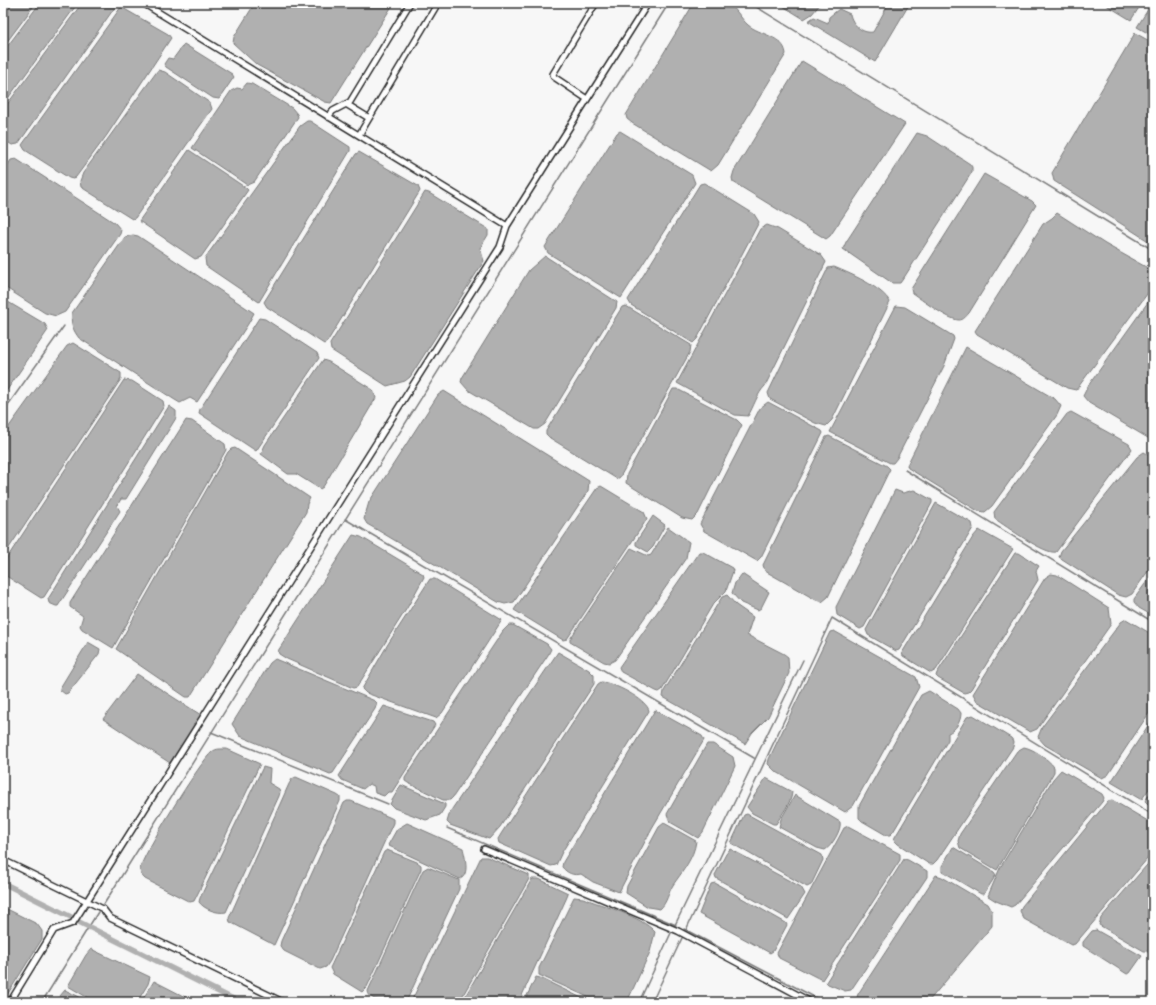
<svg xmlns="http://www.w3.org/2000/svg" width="1156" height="1005" font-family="'Gochi Hand',sans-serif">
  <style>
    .water { fill: #b0b0b0; stroke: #7b7b7b }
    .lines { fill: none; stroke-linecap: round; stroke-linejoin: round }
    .stream { stroke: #7b7b7b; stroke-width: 1.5 }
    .canal { stroke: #b0b0b0; stroke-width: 5.5 }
    .minor-casing { stroke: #2b2b2b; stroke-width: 8 }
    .minor { stroke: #fff; stroke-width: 5 }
  </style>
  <rect width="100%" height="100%" fill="#f7f7f7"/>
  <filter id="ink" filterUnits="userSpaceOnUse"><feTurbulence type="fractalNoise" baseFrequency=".025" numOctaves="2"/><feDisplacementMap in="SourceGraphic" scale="8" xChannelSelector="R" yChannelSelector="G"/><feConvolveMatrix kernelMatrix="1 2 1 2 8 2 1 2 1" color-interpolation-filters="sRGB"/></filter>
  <g filter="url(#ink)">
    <path class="water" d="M3,3H36L3,47Z
      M40,3H78L3,105V52Z
      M82,3H118L18,144L12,145L3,139V110Z
      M255,3H394L331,103L325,102L257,65L233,43L234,37Z
      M694,3C703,3 717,0 726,3C736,7 740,18 748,25C760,35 784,36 786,54L718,165L711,171L632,123L627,119L626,115Z
      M778,3H821L812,14L804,19Z
      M889,3H910L875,62L808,21L814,17L828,23L829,17L839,9L850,14C852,24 862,34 873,32Z
      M1103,3H1142L1131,20Z
      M1152,3H1153V36L1137,27Z
      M121,7L168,34L171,38L107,135L76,177L73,179L69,178L25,150L22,145Z
      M1135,33L1153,43V244L1054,181L1052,173Z
      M184,44L232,74L234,77L219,99L213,98L166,67L164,64L168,58L173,59Z
      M802,61L905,124L830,236L826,239L733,182L732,178L734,171Z
      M158,70L165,72L210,103L212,109L135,218L132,219L81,187L80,181L83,173Z
      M247,83L252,84L292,108L297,114L298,117L254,182L247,185L192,148L231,91L237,88L242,89Z
      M307,121H310L350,147V151L259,302L206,266L205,258L300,126Z
      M620,131L692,175L695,183L621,298L548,253L545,247L617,133Z
      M917,133L927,136L970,164L972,167V172L905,276L900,283H892L843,249L846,242Z
      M189,150L246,188L248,190L201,257L195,259L139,221Z
      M359,152L418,186L420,191L327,342L324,344L267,307L264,302L356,154Z
      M16,159L115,223L121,230L120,234L65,312L56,316L45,313L3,286V172L11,160Z
      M984,174L1032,201L1036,205L969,313C966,316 964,320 959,320C948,320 921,299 912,293L911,289Z
      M704,183L754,214L759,222L697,339L693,343L631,305L628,300L700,184Z
      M425,192L429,193L488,229V235L480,248L484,261L410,377L405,381L387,386L331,350L330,344Z
      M1057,213L1105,244L1153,271V286L1076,390L1067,388L977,334L975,331L1043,224L1052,218Z
      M767,225L778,229L821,255L826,262L765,386C757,394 754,406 748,416L735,415L677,383L760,229Z
      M133,235L138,236L254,313L248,324L197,402L190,398L180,403L175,400L79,338C73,330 70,323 72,313L125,237Z
      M545,256L617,302L616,308L545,424L538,429H534L468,390L461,382L462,378L529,270Z
      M834,267C849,273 882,287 890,302L832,420L826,426L815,423L770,399L768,393L828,268Z
      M1153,295V441L1089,403L1083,396L1088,386Z
      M3,299L45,324L48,330L3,396Z
      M626,306L691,345L690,352L620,477L617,479L550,438L546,434V431L622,307Z
      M896,306L905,307L953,336L954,339L944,366L897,458L893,463H890L830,432Z
      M259,318L265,319L317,353L319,358L256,451L199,413L200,409Z
      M73,343L121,373V379L3,557V435L67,346Z
      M966,347L1055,399L1061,406L1057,415L992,506L985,512L978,511L908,468L907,465Z
      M323,360L329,362L373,390L376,398L323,487L320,489L296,474H288L261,454L265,445Z
      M124,380L132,381L163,401L164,406L44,597L41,598L3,574V564Z
      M673,389H677L737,420L742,425L698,514L692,520L682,518L626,483L627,474Z
      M444,391L589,481L588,491L514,602L505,604L498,602L374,528L367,524L364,519L369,502L438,395Z
      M768,402L822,431L823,433L761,557L757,561L704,531L700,524L760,408Z
      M169,406L176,411V418L126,499H121L117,506L120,511L118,514L58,606H56L49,603L48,599Z
      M1071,412L1129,444L1132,449L1056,552C1045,555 1006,526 995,519L994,512L1067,414Z
      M186,420L192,421L225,444L226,450L113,648L82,629L80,626L83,616L70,607V603Z
      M829,436L887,466L890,469L828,597L822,602L816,600L765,571L763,565L826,437Z
      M235,448L310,498L307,504L306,512L193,692L190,697H186L116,649L228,452L231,449Z
      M1144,452L1153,457V564L1132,594L1126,597L1118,595L1059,557L1061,551L1137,457Z
      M601,486L644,512L647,519L567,639L563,640L514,610L597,488Z
      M895,490L903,493L914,490L932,500V503L864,627L860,629L837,615L836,607Z
      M936,503L972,523L973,528L899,650L896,651L868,635L866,630Z
      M653,516L665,525L653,547L648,552L636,545V542Z
      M668,527L689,542L686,558L615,660L609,663L604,662L570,642V639L631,548L648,556L651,555Z
      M979,530L1013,549L936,670L931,673L903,656L902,653L973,537Z
      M353,535L361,537L423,574L424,577L407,608L357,687L353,688L287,659L279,654L278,651Z
      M699,552H703L732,568L733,571L726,591L713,604L662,690L659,692L656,691L621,672L619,667Z
      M1015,553H1019L1039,566L1036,571L1038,580L971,689L968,692L964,693L938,678L936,676L937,673Z
      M1153,573V616L1139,608L1134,602V599Z
      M742,574L769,592L761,608L758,610L741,603L732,593L735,583Z
      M1051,574L1057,575L1109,608L1111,624L1037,729L1030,732L977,701L973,694L1045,578Z
      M430,579H435L502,620L442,713L436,718L366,693L362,689L388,644Z
      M727,595L736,605L753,617L747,635L784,654L788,657L789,673L768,717L752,733L745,744L663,697L664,691L722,597Z
      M1126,619L1153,635V707L1108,775L1102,778L1045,745L1038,737L1042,727L1121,622Z
      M509,625H513L547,644L551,649L548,655L453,797L450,800H443L408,783L405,781V778L503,631Z
      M834,631L916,677L919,687L853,806L845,812L775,771L768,764L769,759L830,632Z
      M88,642L100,649L99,654L68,693L65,694L60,690V688Z
      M558,652L589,670L594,675V684L500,827L489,839L450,825L447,822L450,812Z
      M275,659L375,701L377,703L375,709L333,773L330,774L240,736L232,724L270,663Z
      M137,674L201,715L170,763L103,719Z
      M601,682C612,682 648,700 649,711L562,852L556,865L551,866L499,843L498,839L501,834L598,684Z
      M929,691L958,709L961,713C961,721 956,730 948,733V740L893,832L890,835H886L862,821L859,818V806L921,695Z
      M384,706L433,722L435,725L392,792H388L384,796L375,793L374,786L369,784L363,789L342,780L339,776Z
      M655,710L702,736L704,740L652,828L619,892L593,882L581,874C573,876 567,873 562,867L563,862Z
      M973,715L1011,738L1014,742L1013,747L937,860L933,864H929L898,844L894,840L895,837L967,717Z
      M1153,718V783L1142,799H1140L1111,782Z
      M707,744H713L733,757L735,766L703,832L698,838L670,822L667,814Z
      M1024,747C1034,749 1048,759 1054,767V772L997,870L960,848L958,841L960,834L1017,751Z
      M220,749H227L260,764L201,887L194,901L190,902L145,879C142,876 140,874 140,869C141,857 201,760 212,752C214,750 217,749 220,749Z
      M263,767L270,769L269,783L279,789L280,792L279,796L226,912C217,914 204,909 199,902L200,898Z
      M1061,770L1102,794L1104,798L1102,802L1015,905L1011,907L996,901L988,896L1000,868L1053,779Z
      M296,777L337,795L340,797V801L274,945L230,922L229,918L289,784L292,779Z
      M766,778L792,792C792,802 781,815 776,824H773L752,813L747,807Z
      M401,785L445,804V807L440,815L426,820L394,808L390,804Z
      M1153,788V809L1145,801Z
      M795,795L840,822C842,829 832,846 825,850L817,848L779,827L781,819Z
      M1112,800L1153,824V852L1075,944L1071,945L1024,919L1020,911L1022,906L1108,801Z
      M347,801H351L389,817L393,819V823L330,961L326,967L320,969L284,951L280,946L281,941L344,803Z
      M747,814L822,855L823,860L811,885L807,887L731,843L744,815Z
      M407,823L463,848C465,857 470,875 460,879L389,846L388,845L397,829Z
      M664,823L696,841C694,858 682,872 673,885C668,893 667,903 660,909L648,907L626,893L627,886L659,827Z
      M848,826L900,854V860L822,980L779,958L777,953L844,828Z
      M953,847L994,872L996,875L984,894H981L942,871V866Z
      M730,849L801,887L805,894L788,919L716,878L715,875L726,854Z
      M387,850L417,862L421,865V869L367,987L362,992L333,974L330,968L384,852Z
      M481,857H487L527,874L529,875V879L459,1002H411Z
      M1153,858V948L1150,951H1144L1099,925L1101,918Z
      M904,859L908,860L927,871V877L851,990L845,991L828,984L826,982Z
      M428,867L459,880V889L406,1002C396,1002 369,1004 368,991L423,870Z
      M936,875L942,877L988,904L992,911V926L928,1002H862L857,997L858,994Z
      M532,879H539L568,893L567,897L519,1002H462Z
      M715,883L786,923L787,925L773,951L770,953L699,914L711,884Z
      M574,897L583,898C603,906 641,916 655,932L650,952L627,1002H599L539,975V968Z
      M3,907L37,924L42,931V939L7,995L3,999Z
      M1096,930L1142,956L1130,973L1127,974L1083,946V942L1092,931Z
      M91,949L150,977L148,984L137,1002H95L68,986L86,955Z
      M536,977L540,978L590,1002H524Z
      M154,981L195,1002H141Z
      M65,990L90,1002H55Z"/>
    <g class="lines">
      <path class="stream" d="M750,3L1153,250
        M3,412L64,326
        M905,470L1153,622
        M345,519L754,758
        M211,732L388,804
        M447,828L676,925
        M104,904L669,3
        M675,925L803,660
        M684,929L824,1002
        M686,930L832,618L1153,815
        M42,1002L98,912
        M639,1002L671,933
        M652,1002L682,938"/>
      <path class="canal" d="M3,883L71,917
        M79,922L239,1002"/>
      <g class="minor-casing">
        <path id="minor" d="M143,3L507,226
          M587,99L554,77L553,74L596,3
          M346,104L369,118
          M328,117L333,111L350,102L410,3
          M359,135L438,3
          M484,849L678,931L811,1002
          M3,860L103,909L110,918L283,1002
          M10,1002L54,930L73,923L500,247L507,226L648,3"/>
      </g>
      <use href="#minor" class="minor"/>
    </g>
  </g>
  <rect width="1156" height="1005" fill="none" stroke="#fff" stroke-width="16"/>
  <rect x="8" y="8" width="1140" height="989" fill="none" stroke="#2b2b2b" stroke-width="1.5" filter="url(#ink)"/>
</svg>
